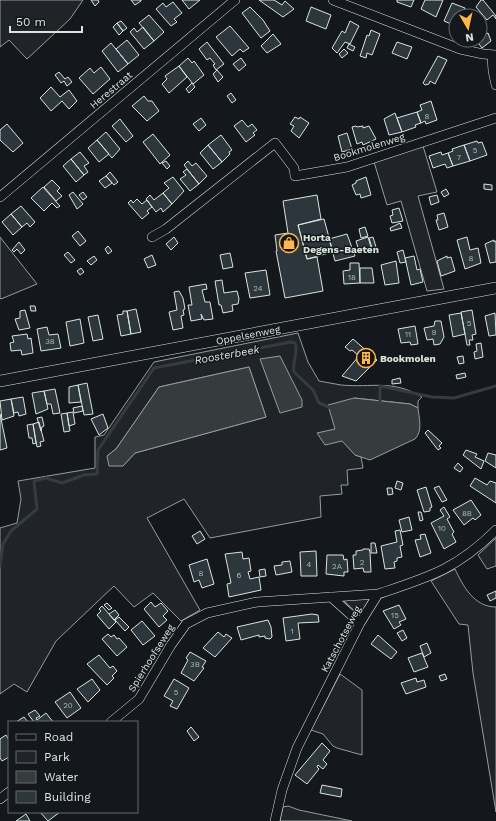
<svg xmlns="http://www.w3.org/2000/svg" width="496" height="821" font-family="'Work Sans',sans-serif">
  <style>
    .green { fill: #202428; stroke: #939e99; fill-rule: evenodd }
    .water { fill: #363b3e; stroke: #939e99 }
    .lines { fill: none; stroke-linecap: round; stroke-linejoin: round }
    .stream { stroke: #363b3e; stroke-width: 3 }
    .building { fill: #2c363c; stroke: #d8e6dc }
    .minor-casing { stroke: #d8e6dc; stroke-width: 10 }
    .tertiary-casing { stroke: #d8e6dc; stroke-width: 12 }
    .minor { stroke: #14181c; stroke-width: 9 }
    .tertiary { stroke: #14181c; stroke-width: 11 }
    .labels { text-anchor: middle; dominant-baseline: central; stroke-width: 3; stroke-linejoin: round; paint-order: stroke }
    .number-label { font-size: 8px; fill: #adbab4 }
    .street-label { font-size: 10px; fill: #d8e6dc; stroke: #14181c }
    .poi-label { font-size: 10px; font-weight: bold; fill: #d8e6dc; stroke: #14181c; text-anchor: start }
    .water-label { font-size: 11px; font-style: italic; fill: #d8e6dc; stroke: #14181c }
  </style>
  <rect width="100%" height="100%" fill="#14181c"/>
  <path class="green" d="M0,0H83L70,19L27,59L9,40L0,47Z
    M423,146L437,192L418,196L444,289L427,291L401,201L387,205L374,162Z
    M0,237L37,284L1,299L0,298Z
    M298,333L308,362L319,381C326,382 334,384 341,385C372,388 392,379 422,397L418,401V408L410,404L354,398L335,430L318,433L343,441L355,455L361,457L363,468L347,470L348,485H341L342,494L320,496L321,517L210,538L184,499L147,518L200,610L181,621L153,593L134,607L114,586L56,641L27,692L14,684L0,694V528L17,523L21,499L18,481L95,468V437L104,435L154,362ZM249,367L266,417L135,453L123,466L107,456L116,449L159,387Z
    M496,538V566L487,569L478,555Z
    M455,569C463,586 474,607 496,607V812L473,673L468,625L459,624L431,581Z
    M370,598L360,616L343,600Z
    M340,674L362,690V755L337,748L333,746L323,734L311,730Z
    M288,806L299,810L352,821H280L283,807Z"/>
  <path class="water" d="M280,356L302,400V407L280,413L260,359Z
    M249,367L266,417L135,453L123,466H109L107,456L116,449L159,387Z
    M354,398L410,404L418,408C419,418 423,431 415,439L370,460L355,455L342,441L325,445L317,433L335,429L328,405Z"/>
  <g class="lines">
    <path class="stream" d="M380,405V386L432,397L454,398L496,386
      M0,566L3,544L11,531L37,509L34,481L46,478L62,483L84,475L97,474L98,450L154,368L291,342L295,343C299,352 292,360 294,372L313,390L319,403L331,408"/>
  </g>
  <path class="building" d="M91,0H98L99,2L95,6Z
    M131,0H141V1L135,5Z
    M182,0H200L189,9Z
    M259,0H274L282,5L285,1L294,9L283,17Z
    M397,0H414L411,7L397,2Z
    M425,0H443L436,17L421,9Z
    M481,0H483L496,16V19L493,15L487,20L476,7Z
    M173,2L182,13L174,19L177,22L171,26L156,9L163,3L166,7Z
    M452,3L465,8L464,14L467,16H456V26L444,21Z
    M250,7L263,20L270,31L261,38L242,13Z
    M311,7L331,15L326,29L306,21Z
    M149,15L164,32L154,41L139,23Z
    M121,21L127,28L123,31L117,23Z
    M350,21L359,26L350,44L345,42L337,53L332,48L342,31L345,33Z
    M117,23L123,31L119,35L113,27Z
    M230,26L249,48L243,52L240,49L232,56L216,37Z
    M143,27L154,41L144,49L130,32L134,28L137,32Z
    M371,30L380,34L372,55L367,53L366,58L360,56L367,35L369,36Z
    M484,31L486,34L488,33L491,41L482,48L476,40H480V32Z
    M273,34L281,44L267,53L261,46Z
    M127,40L139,55L128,64L116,49Z
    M207,42L224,64L216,70L213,65L215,64L210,58L207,60L199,49Z
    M397,42L412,47L407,59L392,53Z
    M111,43L128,64L118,72L102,51Z
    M349,44L355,47L353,51L347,48Z
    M344,49L348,53L342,58L339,54Z
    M438,56L447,60L435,84L430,81L429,84L425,85L423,83Z
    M188,58L192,63L194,61L204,75L193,84L179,66Z
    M241,58L246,65L239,71L233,64Z
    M179,66L187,77L169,93L162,84L167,79L165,76Z
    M101,67L110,79L93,94L79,78L90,68L94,73Z
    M217,70L223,77L218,82L213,74Z
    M59,72L65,79L68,77L72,82L67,86L64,81L61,83L55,75Z
    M192,83L195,87L189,93L186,89Z
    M51,87L60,97L69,90L77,101L69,109L62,101L51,111L40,98Z
    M231,93L236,100L232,103L227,96Z
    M144,96L148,101H152L159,111L147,121L132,106Z
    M431,101L437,120L426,124L425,121L421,123L417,112L422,110L420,105Z
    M417,112L421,123L415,125L416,127L402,132L397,118Z
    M395,113L402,132L389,135L384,119Z
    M295,117L299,119L300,117L309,123L299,138L291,131L294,126L290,124Z
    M201,118L206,125L199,131L193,124Z
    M120,119L133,136L126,142L112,126Z
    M242,120L248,127L252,124L257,130L253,133L255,135L246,142L234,126Z
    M7,124L23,143L13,152L0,140V130Z
    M356,126L357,127L363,126V128L369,126L376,139L363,145L362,142L357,144L352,127Z
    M106,132L120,149L112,158L97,140Z
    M347,133L352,149L342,152L338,136Z
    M153,134L170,155L160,164L143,142Z
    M221,135L232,150L229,152L230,154L222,162L208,145Z
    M97,140L109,154L99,162L88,148Z
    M477,141L478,143L482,142L487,155L470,161L464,145Z
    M208,145L222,162L213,169L200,153Z
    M464,145L470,161L453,166L448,153L453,151L452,149Z
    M80,152L89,163L84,166L88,172L84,175L71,159Z
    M441,152L442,155L448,153L453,166L447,168L445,164L433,168L429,156Z
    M71,159L84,175L76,182L63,166Z
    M166,161L170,166L167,169L162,163Z
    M188,161L192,166L196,163L207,176L199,184L184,165Z
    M187,169L199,184L190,191L180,179L186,175L183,172Z
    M110,172L118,182L114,185L106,176Z
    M106,176L112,183L105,188L99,181Z
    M173,177L184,191L172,204L163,193L169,188L164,183Z
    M366,177L371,195L361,198L360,194L356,195L352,185L356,183V181Z
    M52,180L60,188L57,191L62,196L56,201L44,187Z
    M484,184L492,185V190L484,189Z
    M43,187L60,206L57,208L52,203L44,211L31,198Z
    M446,189L449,194L444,197L441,192Z
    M73,192L83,204L77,209L69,195Z
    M83,192L87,197L83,200L79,195Z
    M163,193L172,204L163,212L161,208L156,212L146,199L150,195L154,200Z
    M317,195L321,219L298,225L307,259L317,257L323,291L285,298L276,251H277L275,235L288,233L283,201Z
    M437,195L439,202L431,205L429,197Z
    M137,199L142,204L147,200L152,207L147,211L149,213L142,219L128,203L131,200L133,203Z
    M21,206L35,222L30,227L27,223L22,227L11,214Z
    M399,208L403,221L392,223L390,216L393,215L392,210Z
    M444,213L448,227L439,230L436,220H438L437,215Z
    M11,214L22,227L13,235L2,222Z
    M324,219L333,252L307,259L298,225Z
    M400,223L402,228L391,231L390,228Z
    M365,227L368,236L361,238L359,229Z
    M78,231L86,241L80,246L72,236Z
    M347,234L355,256L335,261L329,239Z
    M174,237L178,243L171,250L166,244Z
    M368,237L371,247L359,251L356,241Z
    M373,237L376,247L372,248L369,238Z
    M467,237L470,250L478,248L481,263L465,269L457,240Z
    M494,240V242L496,241V262L490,263L485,244Z
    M19,242L25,250L21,254L17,249L14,252L12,250Z
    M108,246L112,251L108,254L105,249Z
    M403,250L406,262L400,263L397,252Z
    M68,252L75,260L71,263L64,255Z
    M230,253L233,267L223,269L220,255Z
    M152,255L156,265L148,268L144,259Z
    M94,256L97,260L91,265L87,261Z
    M414,256L417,270L420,269L423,282L411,285L405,258Z
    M447,256V258L451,257L455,271L441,276L437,261Z
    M396,261L399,283L385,285L381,265Z
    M350,263H359L360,283L344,284L343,271L350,270Z
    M81,268L84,272L80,275L77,271Z
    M360,268H372L374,283H360Z
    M266,270L270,295L250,298L245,273Z
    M222,280L224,293L237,291L239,299L238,304L232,305L233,311L223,313L221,305H219L215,281Z
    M206,284L207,289L202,290L205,302H210L213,319L204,320L201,314L202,319L191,321L188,305H192L189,287Z
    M179,291L183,298L185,309L183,310L184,315L181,316L183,328L173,330L169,312L177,310L174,292Z
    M30,306H35L36,311H31Z
    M136,309L141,332L131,334L127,311Z
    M25,310L30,328L19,330L15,319L20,318V311Z
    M472,310L476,334L472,335L473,340H469L470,345H467L461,312Z
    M123,311H127L131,334L121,336L117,315L123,314Z
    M461,313L465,334L453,337L449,315Z
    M495,313L496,335L489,336L485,316Z
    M98,315L103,339L93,341L88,317Z
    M80,319L84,343L70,346L66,322Z
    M435,321H441L444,337L440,344L434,345L433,339L427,340L424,328L434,326Z
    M415,326L418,344L411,345L410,342L401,343L398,329Z
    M47,327L49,335L58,334L61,348L41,351L37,329Z
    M27,334L28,339L31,338L33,353L22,355L21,350L11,351L10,343L14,342L12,336Z
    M353,339L377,360L356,381L342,376L359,356L352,350L350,351L345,347Z
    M481,343L483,357L475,359L474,352L477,351L476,344Z
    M463,356L464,363L459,364L457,357Z
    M465,373L466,377L457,379L456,375Z
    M400,378L401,383L392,384V380Z
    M87,383L93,414L84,415L78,385Z
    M78,385L81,402L69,403V387Z
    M55,389L60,413L53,414L51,404H47L44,391Z
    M44,391L48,409L36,414L32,393Z
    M23,397L26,414L19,416L18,412L14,413L11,399Z
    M11,399L14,416L2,420L0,401Z
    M82,406L83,411L74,413L73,408Z
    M73,412L75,424L69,426L67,413Z
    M67,413L70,431L64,432L61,414Z
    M0,414L7,448L0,450Z
    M103,414L108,428L99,435L91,419Z
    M42,417L44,426L42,427L41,431L37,418Z
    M39,422L44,441L40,442L41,446L37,447L33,424Z
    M33,424L36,443L33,444L32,438H29L27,425Z
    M428,430L442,443L439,446L441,448L438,450L425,433Z
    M466,450L477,454L475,457L484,461L481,469L463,455Z
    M488,453L496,455V468L485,461Z
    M458,463L463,468L460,472L454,468Z
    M475,478L487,485L490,481L496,483V503L470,486Z
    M397,481L403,483L401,490L395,488Z
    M439,486L447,500L442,502L434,488Z
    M426,487L432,507L430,508V511L424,512L417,490Z
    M387,488H392L393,494L388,495Z
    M471,500L481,515L475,520L473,518L464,525L453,510Z
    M444,507L450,517L447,519L454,532L452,534L456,542L444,549L431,523L444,516L440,510Z
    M418,512H421L423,520L420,521Z
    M409,517L412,530L402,532L399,520Z
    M400,530L403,545L400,546L402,557L397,558V561L394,562L395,568L385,569L381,546L397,542L395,531Z
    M200,531L205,539L197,544L192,536Z
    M425,534L431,553L420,557L415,540L421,539L420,535Z
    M371,543H375L377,553H371Z
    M363,549H369L370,552L371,572H364L363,568L354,569L353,555H356V551L363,550Z
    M316,551L317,576H301L300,552Z
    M242,552L243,559L249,558L251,571L248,572L250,579L259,577L261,590L229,597L227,584L231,583L225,554Z
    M327,555H343L344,560L347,559L348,572H344V576L326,574Z
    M207,559L214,584L202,588L199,580L194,582L189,565Z
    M290,561L292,572L276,575L274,566L282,565V562Z
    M265,569L266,576L260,577L259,570Z
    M496,591V598L490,601L487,595Z
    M151,602L155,607L161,603L168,611L163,616L167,620L159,627L144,609Z
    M107,603L112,608L109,610L104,605Z
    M399,605L406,619L399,622L401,625L394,629L383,611Z
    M102,606L116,622L109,629L97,615L101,611L99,609Z
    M115,610L119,615L114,620L109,614Z
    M312,614L318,615L319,622L298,623L300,639L286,641L283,618Z
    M119,617L129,627L125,631L115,620Z
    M268,620L271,627L272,637L270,639L265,638V636L259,637V635L241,640L237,627Z
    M142,621L155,636L143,645L131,630Z
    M403,630L407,638L402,641L397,633Z
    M218,632L224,637L226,634L232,638L215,657L203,648Z
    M108,634L111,637L114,635L117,639L119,638L127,647L117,656L102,639Z
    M378,635L397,652L391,659L371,644Z
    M427,643L431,653L424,657L420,646Z
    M190,652L206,661L202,667L204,668L194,681L181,673L188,660L186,658Z
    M422,653L428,667L414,672L408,658Z
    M99,655L110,668L113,666L117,671L112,676L114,678L107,685L87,664Z
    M445,674L447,679L441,681L439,676Z
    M416,678L417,682L424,680L426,687L406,694L401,683Z
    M92,679L100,690L88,702L77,689Z
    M174,679L189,688L177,709L170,706L173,701L164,696Z
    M70,692L81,708L67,718L55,702Z
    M35,710L40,716L36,718L37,720L46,713L53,722H34L28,714Z
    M24,717L28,722H16Z
    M191,727L199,737L194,741L187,731Z
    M6,735L9,740V757L2,761L0,758V739Z
    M322,743L330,751L323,760L327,764L323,769L318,765L317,767L319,769L307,784L295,775Z
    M322,785L342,789L341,797L320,793Z
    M40,812H60L48,821Z
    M26,814L30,821H16Z"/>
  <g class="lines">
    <g class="minor-casing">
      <path id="minor" d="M333,0L460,49L483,54L496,55
        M492,56L493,71L496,85
        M0,197L235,0
        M152,237L166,229L275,143L294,168L295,176L347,167L496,118
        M331,597L360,623
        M111,722L139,699L171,645L186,624L207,613L257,602L378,594
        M0,799L9,792
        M275,821L282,790L297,748L360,623L378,594C429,577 457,569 496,530"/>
    </g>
    <g class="tertiary-casing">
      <path id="tertiary" d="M0,381L496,288"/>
    </g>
    <use href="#minor" class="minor"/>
    <use href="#tertiary" class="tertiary"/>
  </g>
  <defs>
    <g id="shop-ring" transform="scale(1)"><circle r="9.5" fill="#14181c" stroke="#ffb74d" stroke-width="1.5"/><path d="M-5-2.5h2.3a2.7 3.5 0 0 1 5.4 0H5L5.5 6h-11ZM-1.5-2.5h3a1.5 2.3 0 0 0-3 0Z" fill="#ffb74d"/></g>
    <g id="building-ring" transform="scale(1)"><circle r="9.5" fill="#14181c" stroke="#ffb74d" stroke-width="1.5"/><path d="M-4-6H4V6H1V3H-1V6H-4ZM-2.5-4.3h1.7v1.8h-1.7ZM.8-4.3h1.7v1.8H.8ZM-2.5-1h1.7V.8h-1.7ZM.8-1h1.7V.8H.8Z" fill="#ffb74d"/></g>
  </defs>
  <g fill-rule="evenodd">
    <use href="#shop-ring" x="289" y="243"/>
    <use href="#building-ring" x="366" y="358"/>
  </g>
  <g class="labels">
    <g class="number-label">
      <text x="427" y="116">8</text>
      <text x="475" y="150">5</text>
      <text x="459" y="157">7</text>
      <text x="471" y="258">8</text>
      <text x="352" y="277">18</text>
      <text x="258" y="288">24</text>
      <text x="469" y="323">5</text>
      <text x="434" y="332">9</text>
      <text x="408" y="334">11</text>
      <text x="50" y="341">38</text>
      <text x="467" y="513">8B</text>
      <text x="442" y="528">10</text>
      <text x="362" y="562">2</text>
      <text x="309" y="564">4</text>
      <text x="337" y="566">2A</text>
      <text x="201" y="573">8</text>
      <text x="239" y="575">6</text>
      <text x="395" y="615">15</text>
      <text x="292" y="631">1</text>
      <text x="195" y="664">3B</text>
      <text x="176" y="692">5</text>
      <text x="68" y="705">20</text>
    </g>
    <g class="street-label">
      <text transform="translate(111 90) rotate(-40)">Herestraat</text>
      <text transform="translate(369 147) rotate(-17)">Bookmolenweg</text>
      <text transform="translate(248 335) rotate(-11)">Oppelsenweg</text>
      <text transform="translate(341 639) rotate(-62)">Katschotseweg</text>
      <text transform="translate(151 658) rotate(-58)">Spierhoofseweg</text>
    </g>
    <g class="poi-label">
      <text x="303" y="237">Horta<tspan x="303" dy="12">Degens-Baeten</tspan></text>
      <text x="380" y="358">Bookmolen</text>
    </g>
    <g class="water-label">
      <text transform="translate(227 355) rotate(-10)">Roosterbeek</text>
    </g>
  </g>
  <rect x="8" y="721" width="130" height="92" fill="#14181c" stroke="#626a69"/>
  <rect x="16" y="734" width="20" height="6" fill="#14181c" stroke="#626a69"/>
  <text x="44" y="741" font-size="12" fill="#d8e6dc">Road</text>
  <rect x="16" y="751" width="20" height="12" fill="#202428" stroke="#626a69"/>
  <text x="44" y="761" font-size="12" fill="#d8e6dc">Park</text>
  <rect x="16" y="771" width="20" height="12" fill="#363b3e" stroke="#626a69"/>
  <text x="44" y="781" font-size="12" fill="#d8e6dc">Water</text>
  <rect x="16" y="791" width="20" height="12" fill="#2c363c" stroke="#626a69"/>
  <text x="44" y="801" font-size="12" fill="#d8e6dc">Building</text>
  <g transform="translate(468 28) rotate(171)"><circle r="19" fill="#14181c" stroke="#626a69"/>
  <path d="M0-3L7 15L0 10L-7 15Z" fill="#ffb74d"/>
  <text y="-6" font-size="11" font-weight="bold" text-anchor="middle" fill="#d8e6dc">N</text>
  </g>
  <path d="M10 26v6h72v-6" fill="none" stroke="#d8e6dc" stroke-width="2"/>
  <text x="16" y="26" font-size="12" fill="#d8e6dc" stroke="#14181c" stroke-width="3" paint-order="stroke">50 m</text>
</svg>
